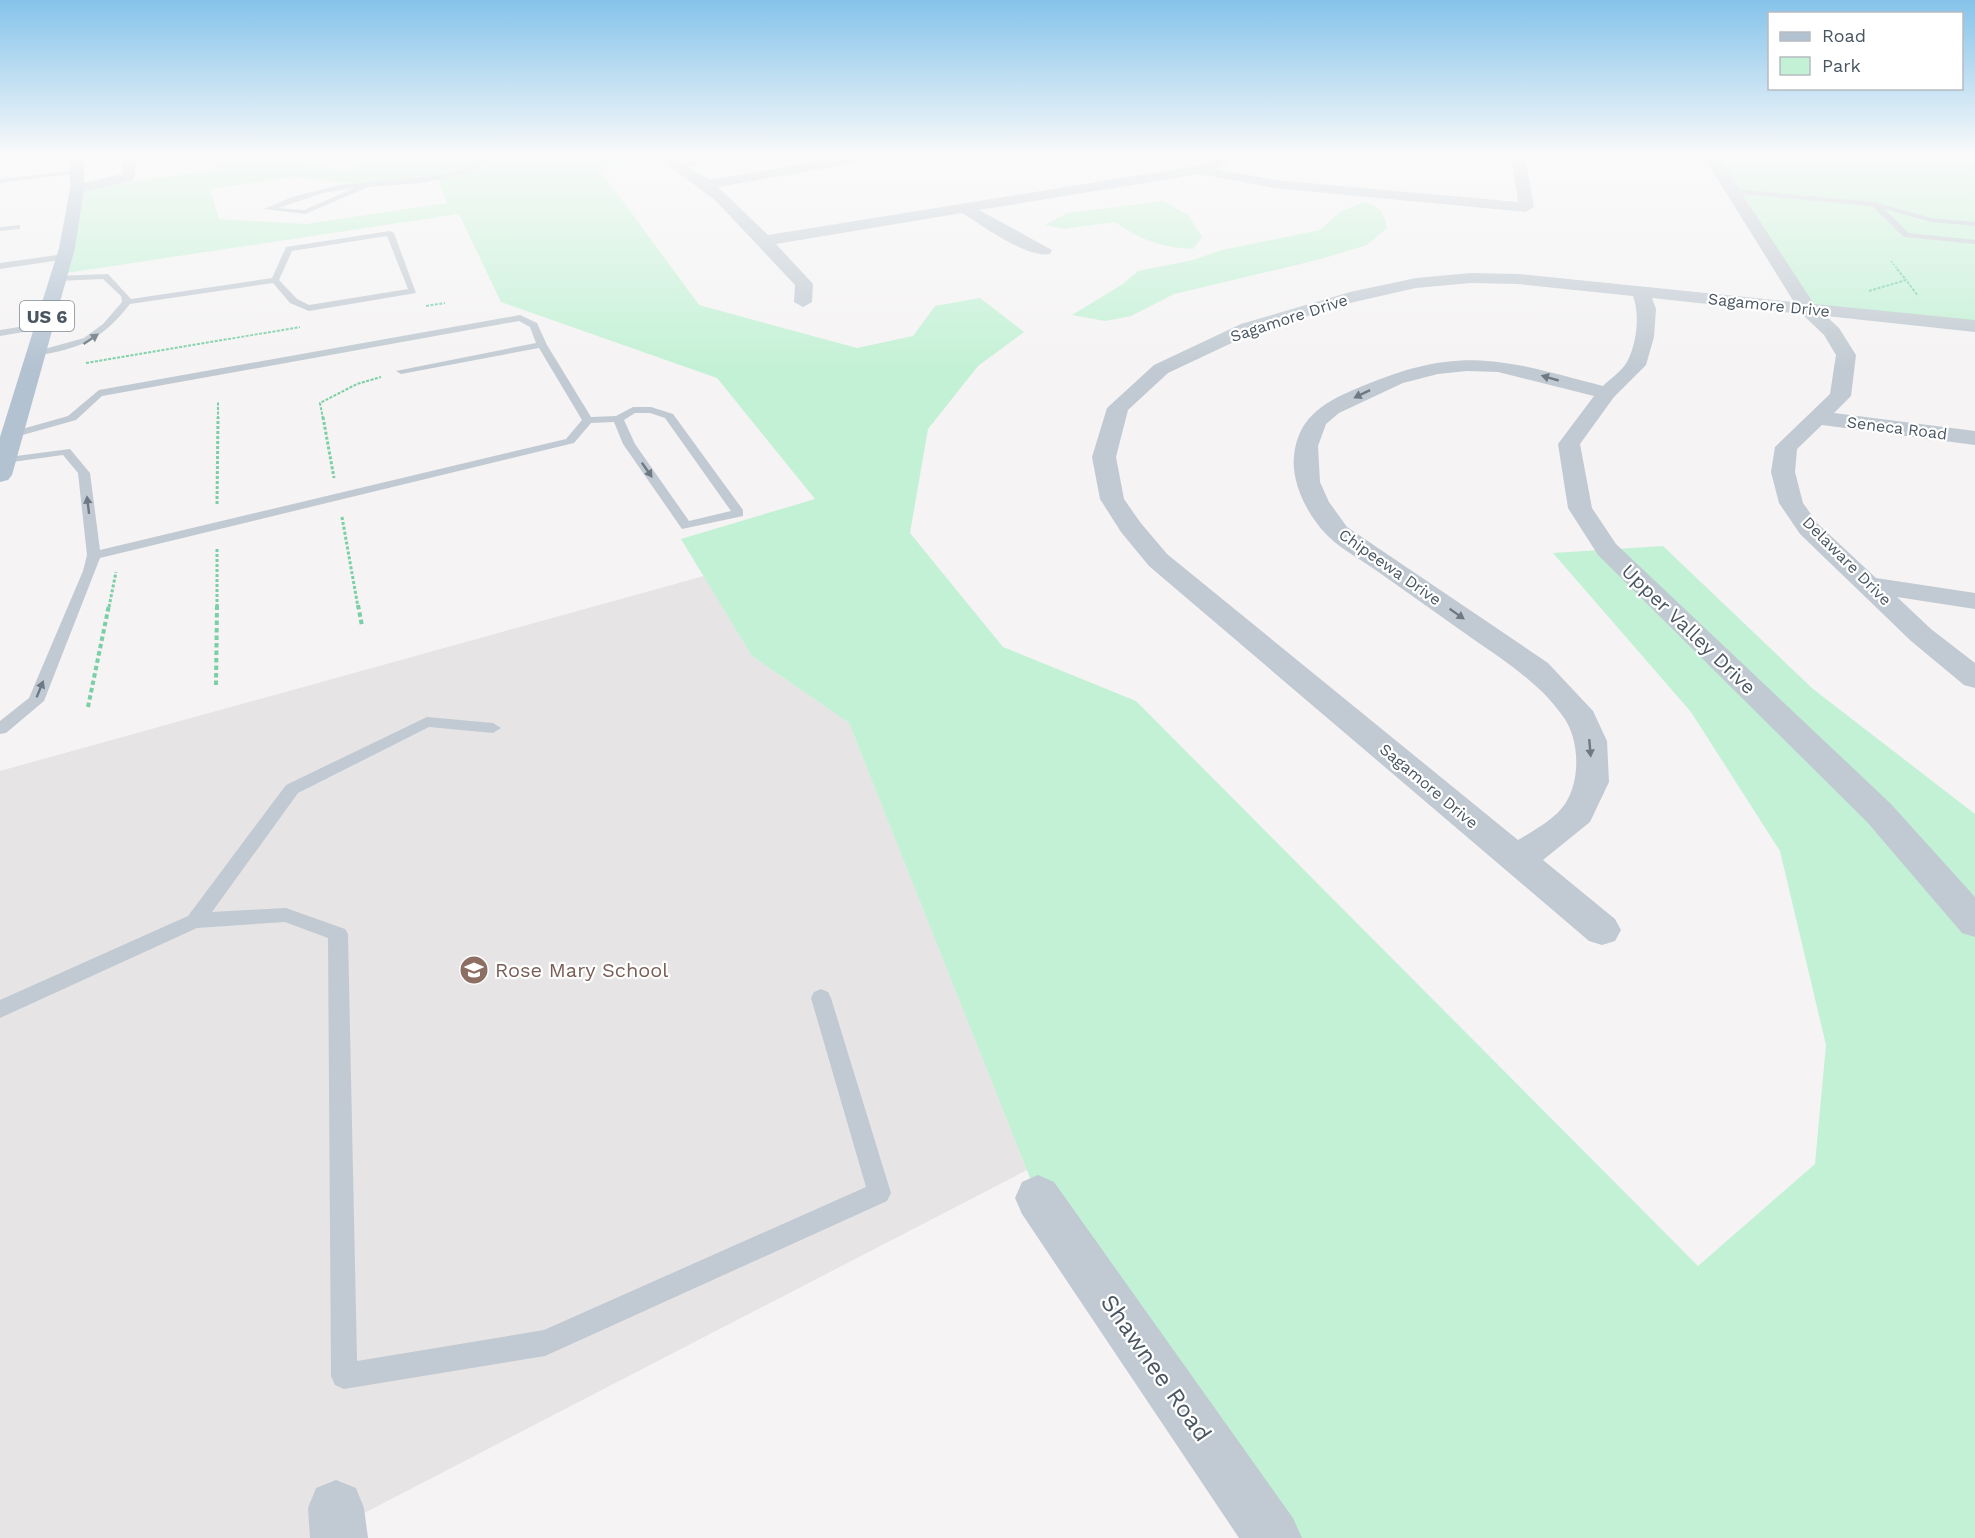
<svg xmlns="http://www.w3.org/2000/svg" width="1975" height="1538" font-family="'Work Sans',sans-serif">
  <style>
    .education { fill: #e6e4e5 }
    .green { fill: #c3f1d5; fill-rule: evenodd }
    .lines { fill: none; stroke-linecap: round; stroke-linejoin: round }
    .path-far3 { stroke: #7ad0a6; stroke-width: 1.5; stroke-dasharray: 2 1.5; stroke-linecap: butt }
    .path-far2 { stroke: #7ad0a6; stroke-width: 2; stroke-dasharray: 3 1.5; stroke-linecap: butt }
    .path-far1 { stroke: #7ad0a6; stroke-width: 3; stroke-dasharray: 3 2; stroke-linecap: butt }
    .path { stroke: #7ad0a6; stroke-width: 4; stroke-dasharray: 4.5 3; stroke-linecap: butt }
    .lane { fill: #c1cad2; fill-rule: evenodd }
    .street { fill: #c1cad2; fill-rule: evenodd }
    .primary { fill: #b3c2d1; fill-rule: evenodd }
    .oneway { fill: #6e7983 }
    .labels { text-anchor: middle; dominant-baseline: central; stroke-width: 4.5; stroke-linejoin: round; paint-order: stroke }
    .far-street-label { font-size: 16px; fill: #4a5661; stroke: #fff }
    .shield { fill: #fff; stroke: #808990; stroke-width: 1.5 }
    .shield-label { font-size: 18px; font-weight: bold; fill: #4a5661 }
    .street-label { font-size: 20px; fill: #4a5661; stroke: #fff }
    .education-label { font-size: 20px; fill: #785e54; stroke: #fff; text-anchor: start }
    .near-street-label { font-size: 24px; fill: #4a5661; stroke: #fff }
  </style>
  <rect width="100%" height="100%" fill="#f5f3f3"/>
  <path class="education" d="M704,576L752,656L849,723L1027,1170L316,1538H0V771Z"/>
  <path class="green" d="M226,154H272L266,156L344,170L387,154H651L600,170L699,305L857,348L913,336L935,306L980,298L1024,332L978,366L928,429L910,533L1003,647L1136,701L1698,1266L1815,1164L1826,1045L1780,851L1691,712L1553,553L1663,546L1813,689L1975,814V1538H1273L1038,1198L849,723L752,656L681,539L815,499L717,378L501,302L459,214L59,274L77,189L214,170L220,157ZM294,177L366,185L436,177L447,203L306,224L219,219L210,189Z
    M1578,154H1636L1634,164L1611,166Z
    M1760,154H1863L1874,161L1907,159L1975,162V326L1808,309L1711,156L1739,158Z
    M1163,201L1188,215L1202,237L1193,249C1162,248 1139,239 1115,222L1064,229L1045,225L1067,213Z
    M1364,202C1379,206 1384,212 1387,228L1367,245L1321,259L1174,294L1131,316L1105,321L1072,315L1123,284L1138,271L1193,260L1222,250L1320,230L1340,212Z"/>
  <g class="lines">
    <path class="path-far3" d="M1891,261L1899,271"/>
    <path class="path-far2" d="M1897,269L1906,280
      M1869,291L1906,280L1918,296
      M426,306L445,303
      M86,363L300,327
      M218,419V401
      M323,419L320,403L357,384L381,377"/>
    <path class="path-far1" d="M323,417L334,478
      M217,504L218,417
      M342,517L358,607
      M109,607L116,572
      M217,607V548"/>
    <path class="path" d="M358,605L362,626
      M216,685L217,605
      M88,707L109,605"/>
    <path class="lane" d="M152,154H168L130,161L127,159Z
      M487,154H494L482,166L465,174L421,183L368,187L305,214L264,209L292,197L340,185L443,175L477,163ZM354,188L304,210L278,208L323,193Z
      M731,154H744L684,167L681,165Z
      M79,170L77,173L0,183V179Z
      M1733,189L1874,202L1931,218L1975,222V226L1931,222L1884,209L1909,233L1975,240V244L1904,237L1872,206L1730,193Z
      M20,225V229L0,231V227Z
      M390,231L394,233L416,293L309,311L290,303L273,283L130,304C101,341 81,348 35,356L30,353L84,338L103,324L122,302L121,296L103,279L58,281L54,278L55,276L108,274L131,299L272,278L286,247ZM387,236L408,289L309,305L297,299L279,280L292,251Z
      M64,254L67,259L0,269V263Z
      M520,315L537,323L547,345L591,417L616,416L633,407H651L673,414L743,510V516L682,529L623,444L614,422L591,423L574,443L100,558L44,701L6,733L0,734V721L29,698L83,571L87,555L78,473L63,455L5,463L1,462V458L70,449L90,473L100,550L566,439L582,420L539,348L401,374L396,371L536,343L530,327L519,321L102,396L76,420L12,438L8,437V433L68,416L99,390ZM635,413H650L665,418L731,511L689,521L635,444L624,420Z
      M44,323L49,326L47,328L0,336V330Z
      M427,717L493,723L501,728L493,733L429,727L298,793L212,912L286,908L345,929L348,934L357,1361L544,1330L866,1187L811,998L814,992L821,989L828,992L831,998L891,1193L887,1201L545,1356L344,1389L335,1385L331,1376L328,938L285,922L197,928L0,1018V1000L188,916L286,785Z"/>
    <path class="street" d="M123,154H137L134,180L77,193L72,192L70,189L72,186L122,174Z
      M428,154H499L492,158H435Z
      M861,154H890L883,158L718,187L768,235L1197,166L1214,160L1221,154H1236L1224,166L1216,169L1274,180L1518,202L1512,161L1487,158L1480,154H1517L1525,158L1534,207L1526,212L1274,188L1200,174L979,210L1052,250L1050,254C1027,259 982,225 962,213L776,244L813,284L812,302L803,307L794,302L795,285L715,200L664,162L671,158L676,159L710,180Z
      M1702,154H1716L1814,304L1975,320V332L1826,316L1839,328L1856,355L1851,396L1834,413L1975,431V445L1822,425L1797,449L1795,472L1803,503L1818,524L1876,578L1975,593V609L1897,597L1931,629L1975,663V688L1964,685L1911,641L1800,534L1779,503L1771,472L1775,447L1830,394L1836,355L1824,335L1802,314L1652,298L1656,309L1654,337L1646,365L1614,397L1580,444L1592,508L1616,544L1891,804L1975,897V937L1962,933L1867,822L1598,555L1568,508L1558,444L1594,396L1498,372L1467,371L1438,374L1403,383L1339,413L1326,424L1318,446L1320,482L1329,502L1347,527L1548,663L1593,711L1607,741L1609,782L1590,822L1543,860L1615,919L1621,930L1615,941L1602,945L1589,941L1149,566L1121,532L1100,499L1092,457L1107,408L1154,365L1241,324L1350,292L1416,278L1471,273L1518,274L1794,302ZM1471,283L1518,284L1633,296C1640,315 1637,343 1627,362C1622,371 1610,379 1603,386C1497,358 1458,344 1353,390C1321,404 1298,419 1294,456C1291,484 1309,518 1329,537C1342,550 1362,560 1377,571C1409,594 1441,616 1473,639C1505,661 1539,683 1562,715C1580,738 1581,780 1565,804C1555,819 1533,831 1518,840L1167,554L1140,522L1124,499L1116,457L1128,410L1168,373L1255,332L1354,302L1416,288Z
      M1038,1175L1054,1182L1293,1518L1302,1538H1239L1022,1214L1015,1198L1022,1182Z
      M336,1480L356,1488L364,1508L368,1538H310L308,1508L316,1488Z"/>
    <path class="primary" d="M70,154H84V189L75,248L12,475L8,480L0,482V437L59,248L70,189Z"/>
  </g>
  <defs><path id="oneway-solid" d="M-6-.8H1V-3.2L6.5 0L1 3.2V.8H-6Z" transform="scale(1.5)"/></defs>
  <g class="oneway">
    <use href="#oneway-solid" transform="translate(91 339) rotate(-34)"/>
    <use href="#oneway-solid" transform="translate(1550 378) rotate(-164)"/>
    <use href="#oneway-solid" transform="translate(1362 394) rotate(154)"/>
    <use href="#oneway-solid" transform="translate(647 470) rotate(55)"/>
    <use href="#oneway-solid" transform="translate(88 505) rotate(-97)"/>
    <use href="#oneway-solid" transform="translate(1457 614) rotate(35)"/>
    <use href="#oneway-solid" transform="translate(40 689) rotate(-68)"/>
    <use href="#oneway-solid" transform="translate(1590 748) rotate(85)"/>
  </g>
  <linearGradient id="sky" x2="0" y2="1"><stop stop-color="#85c3ea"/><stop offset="0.42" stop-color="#fafafa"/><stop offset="1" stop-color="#fafafa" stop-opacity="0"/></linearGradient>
  <rect width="1975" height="369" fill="url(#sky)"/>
  <defs>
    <g id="school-disc" transform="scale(1.5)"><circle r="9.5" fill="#8d6e63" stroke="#fff"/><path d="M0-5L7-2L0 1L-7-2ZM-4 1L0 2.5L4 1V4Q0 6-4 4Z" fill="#fff"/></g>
  </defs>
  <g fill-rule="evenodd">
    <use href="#school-disc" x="474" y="970"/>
  </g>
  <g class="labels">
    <g class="far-street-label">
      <text transform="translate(1769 305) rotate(6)">Sagamore Drive</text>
      <text transform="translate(1289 318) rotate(-18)">Sagamore Drive</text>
      <text transform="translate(1897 428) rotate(7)">Seneca Road</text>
      <text transform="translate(1847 561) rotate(45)">Delaware Drive</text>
      <text transform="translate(1390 567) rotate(35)">Chipeewa Drive</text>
      <text transform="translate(1429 786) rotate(40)">Sagamore Drive</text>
    </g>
    <rect class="shield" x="20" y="301" width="54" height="30" rx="4.5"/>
    <g class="shield-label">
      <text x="47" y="316">US 6</text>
    </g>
    <g class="street-label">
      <text transform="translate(1689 629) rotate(44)">Upper Valley Drive</text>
    </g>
    <g class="education-label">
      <text x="495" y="970">Rose Mary School</text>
    </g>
    <g class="near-street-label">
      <text transform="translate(1156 1368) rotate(55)">Shawnee Road</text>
    </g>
  </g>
  <rect x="1768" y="12" width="195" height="78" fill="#ffffff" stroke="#b7bbc0" stroke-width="1.5"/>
  <rect x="1780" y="32" width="30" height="9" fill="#b3c2d1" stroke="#b7bbc0" stroke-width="1.5"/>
  <text x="1822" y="42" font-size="18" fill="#4a5661">Road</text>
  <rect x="1780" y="57" width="30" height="18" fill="#c3f1d5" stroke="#b7bbc0" stroke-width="1.5"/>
  <text x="1822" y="72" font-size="18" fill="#4a5661">Park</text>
</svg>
